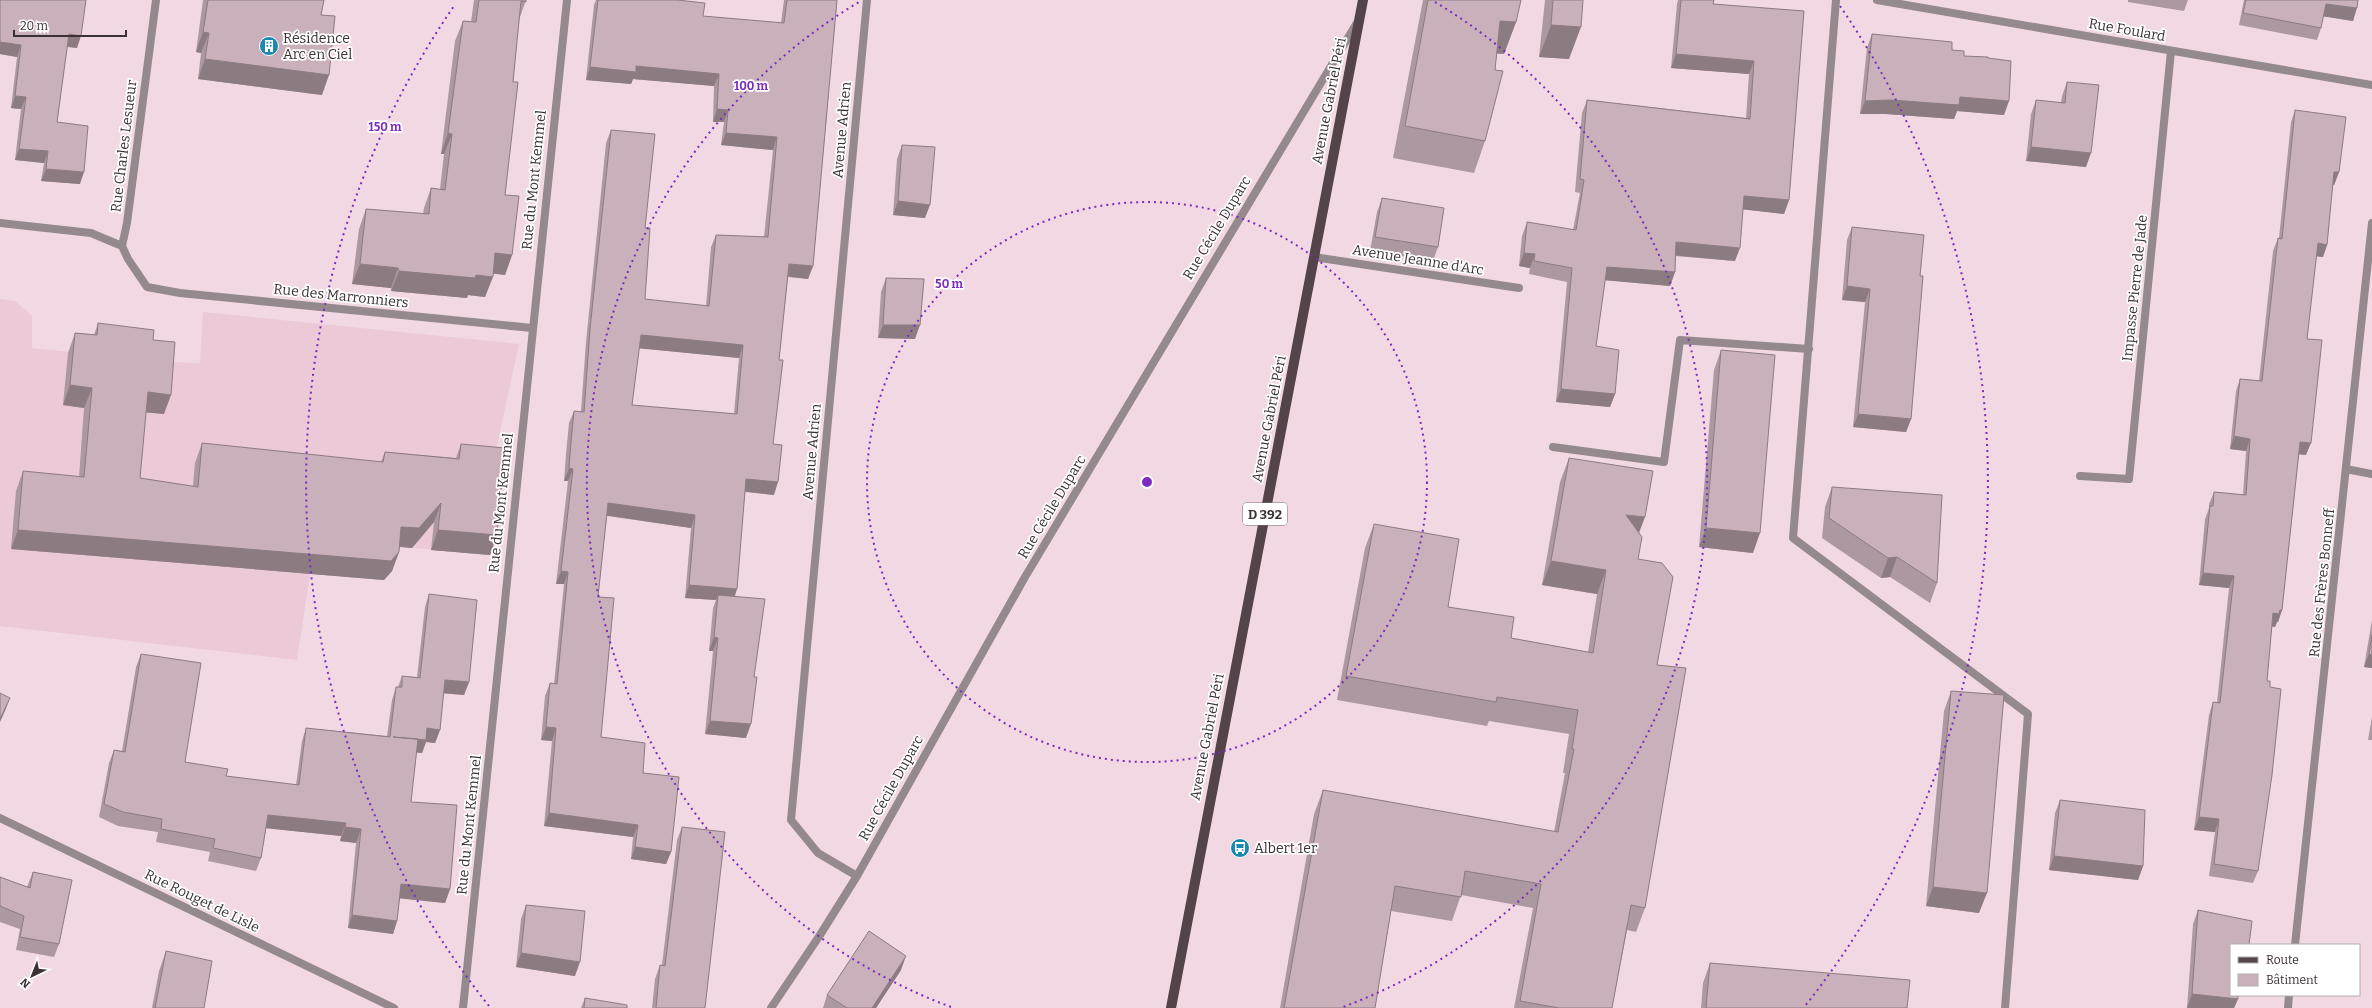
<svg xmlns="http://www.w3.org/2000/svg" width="2372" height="1008" font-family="Bitter,serif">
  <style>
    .built { fill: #ebc9d7 }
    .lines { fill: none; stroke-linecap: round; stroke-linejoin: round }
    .lane { stroke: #94898d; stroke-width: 8 }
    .street { stroke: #94898d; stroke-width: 8 }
    .primary { stroke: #55434a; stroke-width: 10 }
    .wall { fill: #ad97a0; fill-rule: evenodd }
    .shaded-wall { fill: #8d7b82 }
    .building { fill: #c9b0ba; stroke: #8d7b82; fill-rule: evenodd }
    .ring { fill: none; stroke: #7b2cbf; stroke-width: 2; stroke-dasharray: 2 4 }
    .labels { text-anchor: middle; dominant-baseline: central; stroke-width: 3.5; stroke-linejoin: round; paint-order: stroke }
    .shield { fill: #fff; stroke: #766f72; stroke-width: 1 }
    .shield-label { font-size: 13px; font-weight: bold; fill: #3b3135 }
    .street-label { font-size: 14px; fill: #3b3135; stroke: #fff }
    .poi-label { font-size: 14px; fill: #3b3135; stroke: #fff; text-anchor: start }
    .centre { fill: #7b2cbf; stroke: #fff; stroke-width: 2 }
    .ring-label { font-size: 12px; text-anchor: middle; font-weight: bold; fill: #7b2cbf; stroke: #fff; stroke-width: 3.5; stroke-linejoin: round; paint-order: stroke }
  </style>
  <rect width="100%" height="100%" fill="#f2d8e3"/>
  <path class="built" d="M0,299L15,301L32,316V348L168,362L200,363L203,312L519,344L494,459L490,555L394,546L392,571L384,580L310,574L297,660L0,626Z"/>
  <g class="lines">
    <path class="lane" d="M1836,0L1793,538L2028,714L2005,1008
      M1314,257L1519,288
      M1553,447L1664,462L1680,340L1809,349"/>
    <path class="street" d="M156,0L127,223L122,246L128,259L147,287L180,293L532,328
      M1877,0L2372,85
      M0,223L91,233L122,246
      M2346,469L2372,474
      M2080,476L2129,479L2171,51
      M0,818L394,1008
      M857,876L818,853L791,820L867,0
      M2295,945L2372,223
      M463,1008L567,0
      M771,1008L820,935L857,876L1025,577L1358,21
      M2288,1008L2289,995"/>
    <path class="primary" d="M1171,1008L1363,0"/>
  </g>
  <path class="wall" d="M0,0L77,48L67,47L57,122L80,184L41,181L44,163L15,160L21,109L11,108L17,57L0,54Z
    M203,0H324L321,15L322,95L198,79L201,53L196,52Z
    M474,0H526L519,20L513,82L505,195L512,255L505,275L493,273L485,297L468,295L467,298L391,291V288L352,284L359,229L366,209L423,214L424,208L431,188L440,189L444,154H441L455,41L463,21L471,22Z
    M596,0H677L703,16L781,23L784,0H837L813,266L808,279L788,277L779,360L773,444L774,495L745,492L735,596L746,738L705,734L713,651H709L713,608L716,600L685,598L691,528L607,516L598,597L601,737L643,773L671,852L666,864L631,859L633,837L544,826L552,741L541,740L545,696L550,683L554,684L564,584H556L568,481H564L566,454L569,423L574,411H581L586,342L606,143L611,130L645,228V299L706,306L711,247L716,235L764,237L773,150L721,145L724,122H713L714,86L633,79L631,84L586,80L594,5ZM639,348L739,358L734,414L632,405Z
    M1423,0H1521L1516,22L1504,54L1497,53L1485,141L1474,173L1393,158Z
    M1545,0H1583L1569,59L1539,57Z
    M1678,0H1714L1713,4L1804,11L1789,200L1784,214L1743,209L1735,261L1675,256V272L1670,286L1605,280L1596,346L1615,394L1610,407L1556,402L1567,282L1529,274L1530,268L1519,266L1522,236L1527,222L1573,230L1580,193L1575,192L1582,113L1587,100L1746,118L1749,74L1671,68L1677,4Z
    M2128,0H2188L2184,11L2128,2Z
    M2244,0H2358L2353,21L2323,16L2321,28L2317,40L2239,25Z
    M1872,34L1952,50L1964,56L1988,58L2004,115L1957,111L1954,119L1886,114H1860L1867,48Z
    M2067,82L2086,167L2026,161L2031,114L2036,100L2061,103L2062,96Z
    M2295,110L2339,172L2334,185H2332L2327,245L2323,257L2316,256L2307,339L2306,455L2299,454L2282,610L2278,622H2277L2275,627L2272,626L2267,681L2258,871L2253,883L2209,876L2215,832L2194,830L2209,715L2213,702L2217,703L2229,588L2199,585L2205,519L2209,508V504L2214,492L2243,495L2246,451L2230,449L2236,391L2240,379L2259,381L2273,251L2278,238H2279L2291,122Z
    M902,145L925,218L893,215L897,159Z
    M1382,198L1438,247L1433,261L1370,251L1377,212Z
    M1852,227L1920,276L1911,419L1906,432L1853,427L1865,302L1842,300L1847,240Z
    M886,278L915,339L878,338L881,292Z
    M98,323L153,340L164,414L146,412L140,478L193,486L195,463L202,443L381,462L385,452L456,458L461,444L497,535L490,555L431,550L434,522L412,548L399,547V552L392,571L384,580L11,549L16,491L23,471L79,477L84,408L63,405L68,353L75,333L94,335Z
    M1721,350L1753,553L1699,547L1714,370Z
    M1569,458L1639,533L1638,559L1657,665L1645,908L1636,932L1627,930L1612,1008H1514L1533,908L1461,895L1452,921L1391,911L1375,1008H1280L1314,814L1323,790L1554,832L1565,773H1563L1569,734L1489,721L1487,726L1337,700L1365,548L1374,524L1448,607L1511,638L1588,652L1597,594L1542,585L1560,482Z
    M1832,487L1937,583L1930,603L1890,577L1881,578L1822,538L1825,507Z
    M429,594L469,682L464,695L443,693L440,730L435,743L426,742L422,753L416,752L411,802L450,889L445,903L400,898L397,921L393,934L348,928L356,843L340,841L341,836L266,828L261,858L256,871L208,861L210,852L156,842L158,832L118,826L99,817L109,763L114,750L122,751L136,667L141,654L185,762L226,776L296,785L302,741L306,728L387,736L392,700L396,687H398L402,676L417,677L425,607Z
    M2372,620V668L2364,667Z
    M1951,691L1979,913L1926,906L1944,711Z
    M2372,717V740H2368Z
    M2060,800L2143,866L2138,880L2049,870L2055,813Z
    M682,827L705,1008H652L655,979L660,965H662L677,840Z
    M33,872L59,944L54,957L16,950L20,929L0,922V877L27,887Z
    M526,905L575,976L516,967L521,919Z
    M2198,910L2231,945L2238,999L2234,1008H2187L2193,924Z
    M166,951L204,1008H152L159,971Z
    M1710,963L1907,1008H1701L1703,983Z
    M901,970L876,1008H823L827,995Z
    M585,998L627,1008H581Z"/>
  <path class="shaded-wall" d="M2326,4L2357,8L2353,21L2321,16Z
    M1500,21L1516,22L1504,54L1489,53Z
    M1551,25L1581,27L1569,59L1539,57Z
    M203,32L209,33L201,53L196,52Z
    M69,34L81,36L77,48L64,46Z
    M0,42L21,45L17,57L0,54Z
    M1676,54L1754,61L1749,74L1671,68Z
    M205,59L329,75L322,95L198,79Z
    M636,66L719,74L714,86L633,79L631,84L586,80L590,67Z
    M15,96L26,97L21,109L11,108Z
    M1960,97L2009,101L2004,115L1957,111L1954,119L1886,114H1860L1865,101Z
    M717,109L728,110L724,122H713Z
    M448,133L452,134L444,154H441Z
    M726,133L777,137L773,150L721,145Z
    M2031,147L2091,153L2086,167L2026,161Z
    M19,149L48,151L44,163L15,160Z
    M46,169L84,172L80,184L41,181Z
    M2334,172H2339L2334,185L2329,184Z
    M1744,196L1789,200L1784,214L1739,209Z
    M898,201L930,205L925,218L893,215Z
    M1676,242L1740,248L1735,261L1671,255Z
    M2318,243L2327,245L2323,257L2313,256Z
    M495,253L512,255L505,275L488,273Z
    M1524,253L1535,254L1530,268L1519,266Z
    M360,264L398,268L391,288L352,284Z
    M789,264L813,266L808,279L785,276Z
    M1607,267L1675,272L1670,286L1602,280Z
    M399,271L476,275L493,277L485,297L468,295L467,298L391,291Z
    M1847,286L1870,289L1865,302L1842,300Z
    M883,325H920L915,339L878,338Z
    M641,335L743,345L739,358L636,348Z
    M70,385L92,388L84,408L63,405Z
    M1561,389L1615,394L1610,407L1556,402Z
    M148,392L171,395L164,414L141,412Z
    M1858,414L1911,419L1906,432L1853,427Z
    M2234,436L2250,439L2246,451L2230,449Z
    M2300,442L2311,443L2306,455L2296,454Z
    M569,468L573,469L568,481H564Z
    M746,479L778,482L774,495L741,491Z
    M441,503L434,522L412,548L394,546L401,527Z
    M608,503L695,515L691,528L604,515Z
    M1626,515L1645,517L1636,541Z
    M1706,528L1760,533L1753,553L1699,547Z
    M18,530L399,552L392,571L384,580L11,549Z
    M438,530L497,535L490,555L431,550Z
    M1897,557L1890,577L1881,578L1888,558Z
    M1551,561L1606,570L1597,594L1542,585Z
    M561,571L568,572L564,584H556Z
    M2203,573L2234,576L2229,588L2199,585Z
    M689,585L737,589L733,602L718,595L716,600L685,598Z
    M2280,610H2282L2278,622H2277L2275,627L2268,626L2273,613Z
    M714,637L718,638L713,651H709Z
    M2369,654L2372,655V668L2364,667Z
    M445,680L469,682L464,695L440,693Z
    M10,698L5,711L0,722V719Z
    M710,721L751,724L746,738L705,734Z
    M546,727L556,728L552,741L541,740Z
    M427,728L440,730L435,743L426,742L422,753L389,750Z
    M549,813L638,825L633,837L544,826Z
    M268,815L346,823L341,836L264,828Z
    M2199,817L2219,819L2215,832L2194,830Z
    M345,827L361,829L356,843L340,841Z
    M635,847L671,852L666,864L631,859Z
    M2054,856L2143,866L2138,880L2049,870Z
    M401,884L450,889L445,903L396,898Z
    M1933,887L1987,893L1979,913L1926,906Z
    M352,915L397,921L393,934L348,928Z
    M521,953L580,962L575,976L516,967Z
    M906,956L901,970L876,1008H872Z
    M2192,994L2238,999L2234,1008H2187Z"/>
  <path class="building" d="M0,0H86L81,36L69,34L57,122L88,126L84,172L46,169L48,151L19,149L26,97L15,96L21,45L0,42Z
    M208,0H324L321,15L335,16L329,75L205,59L209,33L203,32Z
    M479,0H526V2L521,1L513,82H518L505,195L519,196L512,255L495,253L493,277L476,275L475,278L399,271L398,268L360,264L366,209L429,214L431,188L445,190L452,134L448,133L463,21L476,22Z
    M598,0H677L705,3L703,16L784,23L787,0H837L813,266L789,264L779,360H783L773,444L782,445L778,482L746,479L737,589L689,585L695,515L608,503L598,597L614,598L601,737L645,743L643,773L679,777L671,852L635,847L638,825L549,813L556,728L546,727L550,683L557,684L568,572L561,571L573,469L569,468L571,442L574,411L584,412L590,329L611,130L655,134L645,228H650L645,299L709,306L716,235L768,237L777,137L726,133L728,110L717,109L719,74L636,66V72L590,67ZM641,335L743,345L737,414L632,405Z
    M1428,0H1521L1516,22L1500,21L1495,70L1503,71L1485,141L1405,126Z
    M1553,0H1583L1581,27L1551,25Z
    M1681,0H1714L1713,4L1804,11L1789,200L1744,196L1740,248L1676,242L1675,272L1607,267L1596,346L1619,350L1615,394L1561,389L1572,268L1534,261L1535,254L1524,253L1527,222L1576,230L1584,180L1580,179L1587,100L1750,119L1754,61L1676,54Z
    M2246,0H2358L2357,8L2326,4L2321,28L2243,13Z
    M1872,34L1952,42V50L1964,51V56L1988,57V58L2011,61L2009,101L1960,97L1959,105L1891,100L1865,101Z
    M2067,82L2099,85L2091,153L2031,147L2036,100L2065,103Z
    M2295,110L2346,117L2339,172H2334L2327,245L2318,243L2307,339L2322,340L2311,443L2300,442L2282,610H2280L2279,614L2273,613L2267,681H2270V687L2281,689L2272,775L2258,871L2214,864L2219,819L2199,817L2213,702L2220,703L2234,576L2203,573L2210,506H2213L2214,492L2246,495L2250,439L2234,436L2240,379L2262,381L2278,238L2282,239Z
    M902,145L935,147L930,205L898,201Z
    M1382,198L1444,208L1438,247L1375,237Z
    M1852,227L1924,235L1920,276H1923L1911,419L1858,414L1870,289L1847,286Z
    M886,278L924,279L920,325H883Z
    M98,323L154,330L153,340L175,342L171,395L148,392L140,478L198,487L202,443L383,462L385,452L459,459L461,444L505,448L497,535L438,530L441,503L419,528L401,527L399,552L391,561L18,530L23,471L84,477L92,388L70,385L75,333L97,335Z
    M1721,350L1775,355L1760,533L1706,528Z
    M1569,458L1653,471L1645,517L1626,515L1642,537L1638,559L1662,563L1673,577L1657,665L1686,668L1645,908L1631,905L1612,1008H1559L1520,1001L1541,884L1465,871L1461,897L1395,886L1375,1008H1284L1323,790L1558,832L1574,749H1572L1578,710L1497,697L1496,702L1346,676L1374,524L1459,539L1448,607L1514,617L1511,638L1593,653L1606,570L1551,561Z
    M1832,487L1942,495L1937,583L1897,557L1888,558L1829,518Z
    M429,594L477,600L469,682L445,680L440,730L427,728L426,740L393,737L418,739L411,802L457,805L450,889L401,884L397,921L352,915L361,829L345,827L346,823L268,815L261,858L213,848L215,839L161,829L162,819L123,812L104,804L114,750L125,752L141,654L201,663L185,762L228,769L226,776L299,785L306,728L390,737L396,687H402V676L420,678Z
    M718,595L765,599L754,677H757L751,724L710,721L718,638L714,637Z
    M2372,635V655L2369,654Z
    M1951,691L2004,695L1987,893L1933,887Z
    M0,693L10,698L0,719Z
    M2060,800L2145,810L2143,866L2054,856Z
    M682,827L725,832L705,1008H656L660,965L665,966Z
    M33,872L72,880L59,944L20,937L24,916L0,906V877L30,888Z
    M526,905L585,911L580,962L521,953Z
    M2198,910L2252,921L2249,945H2231V995H2238V999L2192,994Z
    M869,931L906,956L872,1008H847L827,995Z
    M166,951L212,961L204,1008H155Z
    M1710,963L1910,980L1907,1008H1706Z
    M585,998L627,1005V1008H584Z"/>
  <g class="ring">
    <circle cx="1147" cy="482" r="280"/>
    <path d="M951 1007A560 560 0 0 1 859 2M1435 2A560 560 0 0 1 1343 1007"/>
    <path d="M489 1006A841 841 0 0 1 454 6M1840 6A841 841 0 0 1 1805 1006"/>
  </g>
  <defs>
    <g id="building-disc" transform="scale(1)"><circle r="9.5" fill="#1c87af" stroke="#fff"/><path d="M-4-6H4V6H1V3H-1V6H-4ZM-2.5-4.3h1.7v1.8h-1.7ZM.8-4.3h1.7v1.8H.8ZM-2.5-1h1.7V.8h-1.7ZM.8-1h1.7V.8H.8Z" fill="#fff"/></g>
    <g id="bus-disc" transform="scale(1)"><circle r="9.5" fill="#1c87af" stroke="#fff"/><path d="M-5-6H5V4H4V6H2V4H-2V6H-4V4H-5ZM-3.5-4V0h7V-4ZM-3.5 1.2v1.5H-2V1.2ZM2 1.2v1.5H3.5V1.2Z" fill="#fff"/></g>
  </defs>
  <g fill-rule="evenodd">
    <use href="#building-disc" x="269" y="46"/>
    <use href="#bus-disc" x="1240" y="848"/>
  </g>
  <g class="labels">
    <rect class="shield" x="1243" y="503" width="44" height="22" rx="3"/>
    <g class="shield-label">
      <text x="1265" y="514">D 392</text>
    </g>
    <g class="street-label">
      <text transform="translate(2127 30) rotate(10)">Rue Foulard</text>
      <text transform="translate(1329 101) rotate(-79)">Avenue Gabriel Péri</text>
      <text transform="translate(842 130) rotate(-85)">Avenue Adrien</text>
      <text transform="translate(124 146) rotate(-83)">Rue Charles Lesueur</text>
      <text transform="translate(534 180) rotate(-84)">Rue du Mont Kemmel</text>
      <text transform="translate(1217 228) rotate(-59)">Rue Cécile Duparc</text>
      <text transform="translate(1418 260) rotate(9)">Avenue Jeanne d'Arc</text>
      <text transform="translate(2135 288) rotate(-84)">Impasse Pierre de Jade</text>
      <text transform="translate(341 296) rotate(6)">Rue des Marronniers</text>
      <text transform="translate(1269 419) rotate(-79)">Avenue Gabriel Péri</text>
      <text transform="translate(812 452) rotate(-85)">Avenue Adrien</text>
      <text transform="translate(501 503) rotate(-84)">Rue du Mont Kemmel</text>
      <text transform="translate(1052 507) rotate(-59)">Rue Cécile Duparc</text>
      <text transform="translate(2322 583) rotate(-84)">Rue des Frères Bonneff</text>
      <text transform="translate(1207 737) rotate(-79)">Avenue Gabriel Péri</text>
      <text transform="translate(891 788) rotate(-61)">Rue Cécile Duparc</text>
      <text transform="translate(469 825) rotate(-84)">Rue du Mont Kemmel</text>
      <text transform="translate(202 901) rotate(26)">Rue Rouget de Lisle</text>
    </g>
    <g class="poi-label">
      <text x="283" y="38">Résidence<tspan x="283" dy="16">Arc en Ciel</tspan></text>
      <text x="1254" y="848">Albert 1er</text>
    </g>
  </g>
  <circle cx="1147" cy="482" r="6" class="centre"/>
  <g class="ring-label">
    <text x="751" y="90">100 m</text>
    <text x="385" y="131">150 m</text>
    <text x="949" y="288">50 m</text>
  </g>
  <rect x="2230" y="944" width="130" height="52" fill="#ffffff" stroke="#b1adae"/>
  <rect x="2238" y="957" width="20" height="6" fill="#55434a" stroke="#b1adae"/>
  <text x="2266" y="964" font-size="12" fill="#3b3135">Route</text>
  <rect x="2238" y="974" width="20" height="12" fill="#c9b0ba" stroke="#b1adae"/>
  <text x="2266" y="984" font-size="12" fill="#3b3135">Bâtiment</text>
  <g transform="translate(32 976) rotate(223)" stroke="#ffffff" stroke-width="3" paint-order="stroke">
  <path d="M0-3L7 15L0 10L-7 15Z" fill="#3b3135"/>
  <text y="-6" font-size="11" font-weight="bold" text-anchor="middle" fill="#3b3135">N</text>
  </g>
  <path d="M14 30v6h112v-6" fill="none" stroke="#3b3135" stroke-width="2"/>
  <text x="20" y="30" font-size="12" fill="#3b3135" stroke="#ffffff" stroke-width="3" paint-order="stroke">20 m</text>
</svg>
